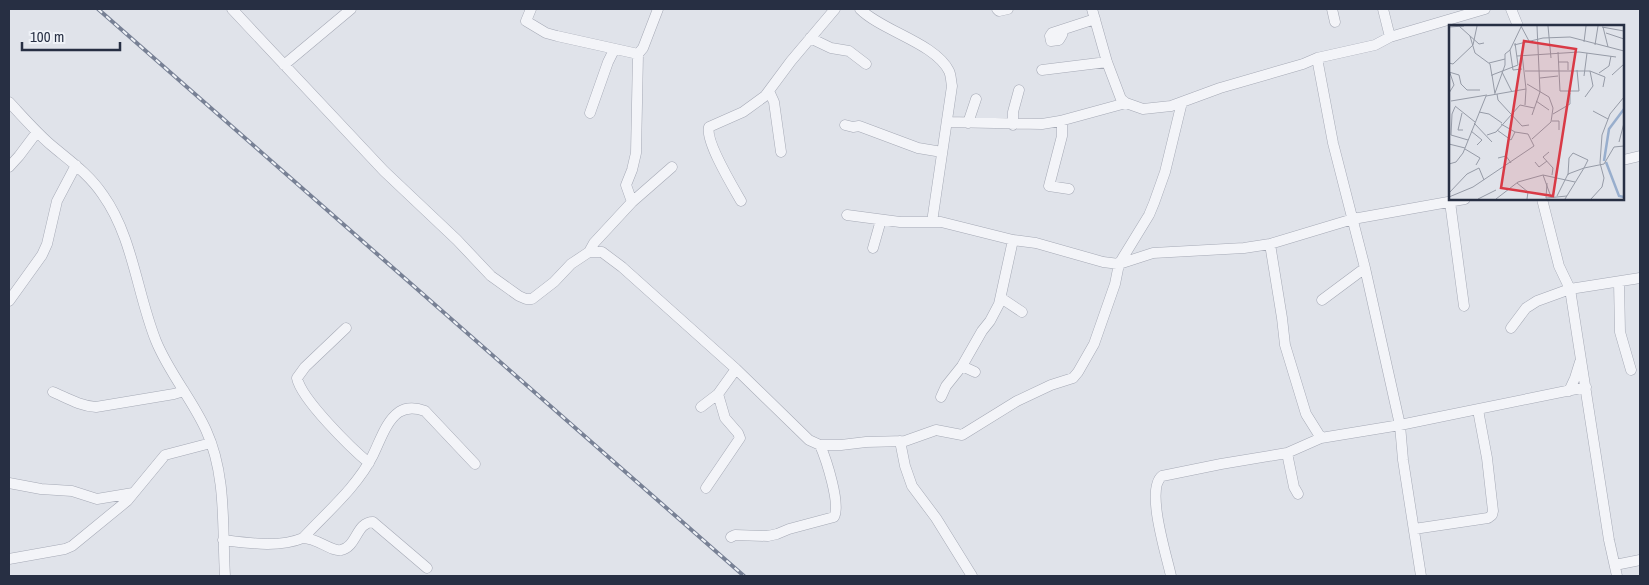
<svg xmlns="http://www.w3.org/2000/svg" width="1649" height="585" font-family="'Archivo Narrow',sans-serif">
  <style>
    .lines { fill: none; stroke-linecap: round; stroke-linejoin: round }
    .minor-casing { stroke: #a5a9b5; stroke-width: 11 }
    .minor { stroke: #f3f4f8; stroke-width: 10 }
    .rail-casing { stroke: #788195; stroke-width: 4 }
    .rail { stroke: #eff2f7; stroke-width: 2; stroke-dasharray: 5.5; stroke-linecap: butt }
    .inset-river { fill: none; stroke: #98aecd; stroke-width: 2.5 }
    .inset-road { fill: none; stroke: #969ba7; stroke-width: 1 }
    .view { fill: #d93a46; fill-opacity: 0.15; stroke: #d93a46; stroke-width: 2.5 }
    .inset-edge { fill: none; stroke: #272f43; stroke-width: 2.5 }
  </style>
  <rect width="100%" height="100%" fill="#e0e3ea"/>
  <g class="lines">
    <g class="minor-casing">
      <path id="minor" d="M232,9L384,171L457,240L491,276L519,296L526,299H532L554,282L571,264L589,252L594,243L632,202L626,185L632,170L636,153L638,54
        M531,9L526,21L546,33L557,36L638,54L643,48L658,9
        M860,9C882,31 935,43 949,71C951,75 951,81 952,86L932,222
        M997,9L999,11L1008,9
        M1092,9L1107,62L1121,99L1126,103L1143,109L1171,106L1220,88L1303,64L1317,58L1375,45L1390,37L1485,9
        M1332,9L1335,22
        M1383,9L1390,37
        M1511,9L1518,26
        M1063,30L1062,35L1059,40L1051,41L1050,36L1052,33L1095,19
        M810,38L831,48L849,51L866,64
        M1317,58L1333,143L1365,268L1400,425L1403,460L1421,576
        M284,65L351,9
        M1042,70L1107,62
        M769,91L774,102L781,152
        M9,102C23,117 36,132 51,145C70,161 89,174 103,195C133,237 137,294 156,341C169,373 192,399 206,430C227,476 222,527 225,576
        M590,113L608,62L614,50
        M1062,121V136L1049,186L1069,189
        M947,122L1042,124L1060,121L1126,103
        M968,123L976,99
        M845,125L853,127L859,126L918,148L942,152
        M1013,125V112L1019,90
        M1623,160L1640,156
        M9,167L19,156L37,132
        M1542,199L1559,266L1570,289L1609,540L1617,576
        M741,201C733,187 705,141 709,127L743,112L765,96L791,61L835,9
        M632,202L672,167
        M1450,202L1464,306
        M847,215L900,222H941L1013,240L1036,243L1103,262L1119,264L1153,253L1244,248L1270,244L1353,219L1465,199
        M1270,244L1282,318L1285,345L1306,414L1321,438
        M873,248L881,220
        M589,252H602L622,267L736,369L809,440L820,445H841L866,442L905,441L936,430L962,435L1017,401L1051,385L1073,378L1078,372L1094,344L1115,284L1119,264L1149,215L1154,203L1165,172L1182,102
        M1619,282L1620,332L1631,370
        M1001,298L1022,312
        M1322,300L1365,268
        M9,301L42,255L47,244L57,201L76,165
        M346,328L305,367L297,378C301,399 352,449 369,463
        M1511,328L1526,308L1537,301L1570,289L1640,278
        M962,366L975,372
        M1569,391L1575,378L1580,362
        M53,392C67,398 80,406 96,407L174,394L184,391
        M941,397L946,386L962,366L982,331L990,321L999,304L1013,240
        M701,407L718,394L736,369
        M900,441L905,466L912,486L936,518L972,576
        M1287,453L1294,487L1298,494
        M9,483L41,489L72,491L97,499L133,493
        M706,488L740,438L738,433L725,418L718,394
        M1414,529L1488,518L1492,515L1493,511L1487,458L1478,410
        M731,537L735,535L768,536L777,534L789,529L834,517C841,504 826,459 820,445
        M303,538C317,538 332,552 341,550C357,547 356,522 373,522L427,568
        M223,540C248,543 279,548 303,538C327,512 357,487 373,455C380,441 386,421 399,412C407,407 417,408 425,411L475,464
        M9,559L65,549L72,546L127,501L165,455L211,443
        M1615,565L1640,560
        M1171,576C1167,557 1145,489 1162,476L1221,464L1287,453L1321,438L1400,425L1586,387"/>
    </g>
    <use href="#minor" class="minor"/>
    <g class="rail-casing">
      <path id="rail" d="M98,9L744,576"/>
    </g>
    <use href="#rail" class="rail"/>
  </g>
  <g transform="translate(1449 25)">
    <rect width="175" height="175" fill="#e0e3ea"/>
    <path class="inset-river" d="M155,136L160,104L175,84M157,137L170,171L175,172"/>
    <path class="inset-road" d="M10,1L30,19L35,18M72,1L80,16M99,1L102,33M0,2L15,1M72,2L61,25L64,45L73,44M153,2L175,6M154,2L159,22M157,8L175,14M21,11L26,28L41,39L43,51M135,17L137,1M65,20L94,13L121,12L175,26M146,20L149,1M109,27L111,66H130L128,45M68,31L130,27L167,32M109,37H119V45M0,38L4,39L24,20L28,1M40,38L56,34M76,46H141L156,52L154,62M0,47L10,50L12,59L18,65H31M53,47L63,67M150,48L160,41L162,31M163,50L175,39M135,51L138,28M91,53L109,51M78,59L100,72L104,83L102,97L83,114M0,68L5,60L1,48M46,68L56,40V29L61,25M46,69L43,50L69,40L66,18M48,69L49,75L73,101L80,100M136,72L144,61L141,46M2,76L38,70M87,76L100,85M76,80L77,64M6,81L26,97M6,82L3,89L2,110L19,115M144,86L159,94M30,87L40,89L53,98M13,88L9,105H14M104,89L121,79V68M83,90L91,67L88,1M103,96H110V105M25,98L43,117M48,105L62,115L66,107L52,99M22,106L33,115L28,120M38,110L47,107L71,80L85,83M170,117L175,98M0,119L16,123M16,124L31,133L27,140M100,127L94,132L104,143L103,150M49,133L57,131L62,138M86,137L90,142L98,136M0,139L7,137L14,128L37,71L77,64L73,29M94,150L102,172M119,150L120,133L124,128L139,135L135,143M68,158L79,167L78,174M98,158L97,173L118,171M0,168L18,149L30,143L35,155M108,171L119,149L135,143M0,172L24,162L85,121L79,109L66,107M29,174L47,165M47,174L69,157L94,150L126,157M116,174L135,143L155,139L165,122L175,121M142,174L153,162L155,153L151,138L153,110L161,89L175,72"/>
    <path class="view" d="M75,16L127,24L104,171L52,163Z"/>
    <rect width="175" height="175" class="inset-edge"/>
  </g>
  <rect width="1649" height="585" fill="none" stroke="#272f43" stroke-width="20"/>
  <path d="M22 42v8h98v-8" fill="none" stroke="#272f43" stroke-width="2.5"/>
  <text x="30" y="42" font-size="15" fill="#272f43" stroke="#eff2f7" stroke-width="4" paint-order="stroke">100 m</text>
</svg>
